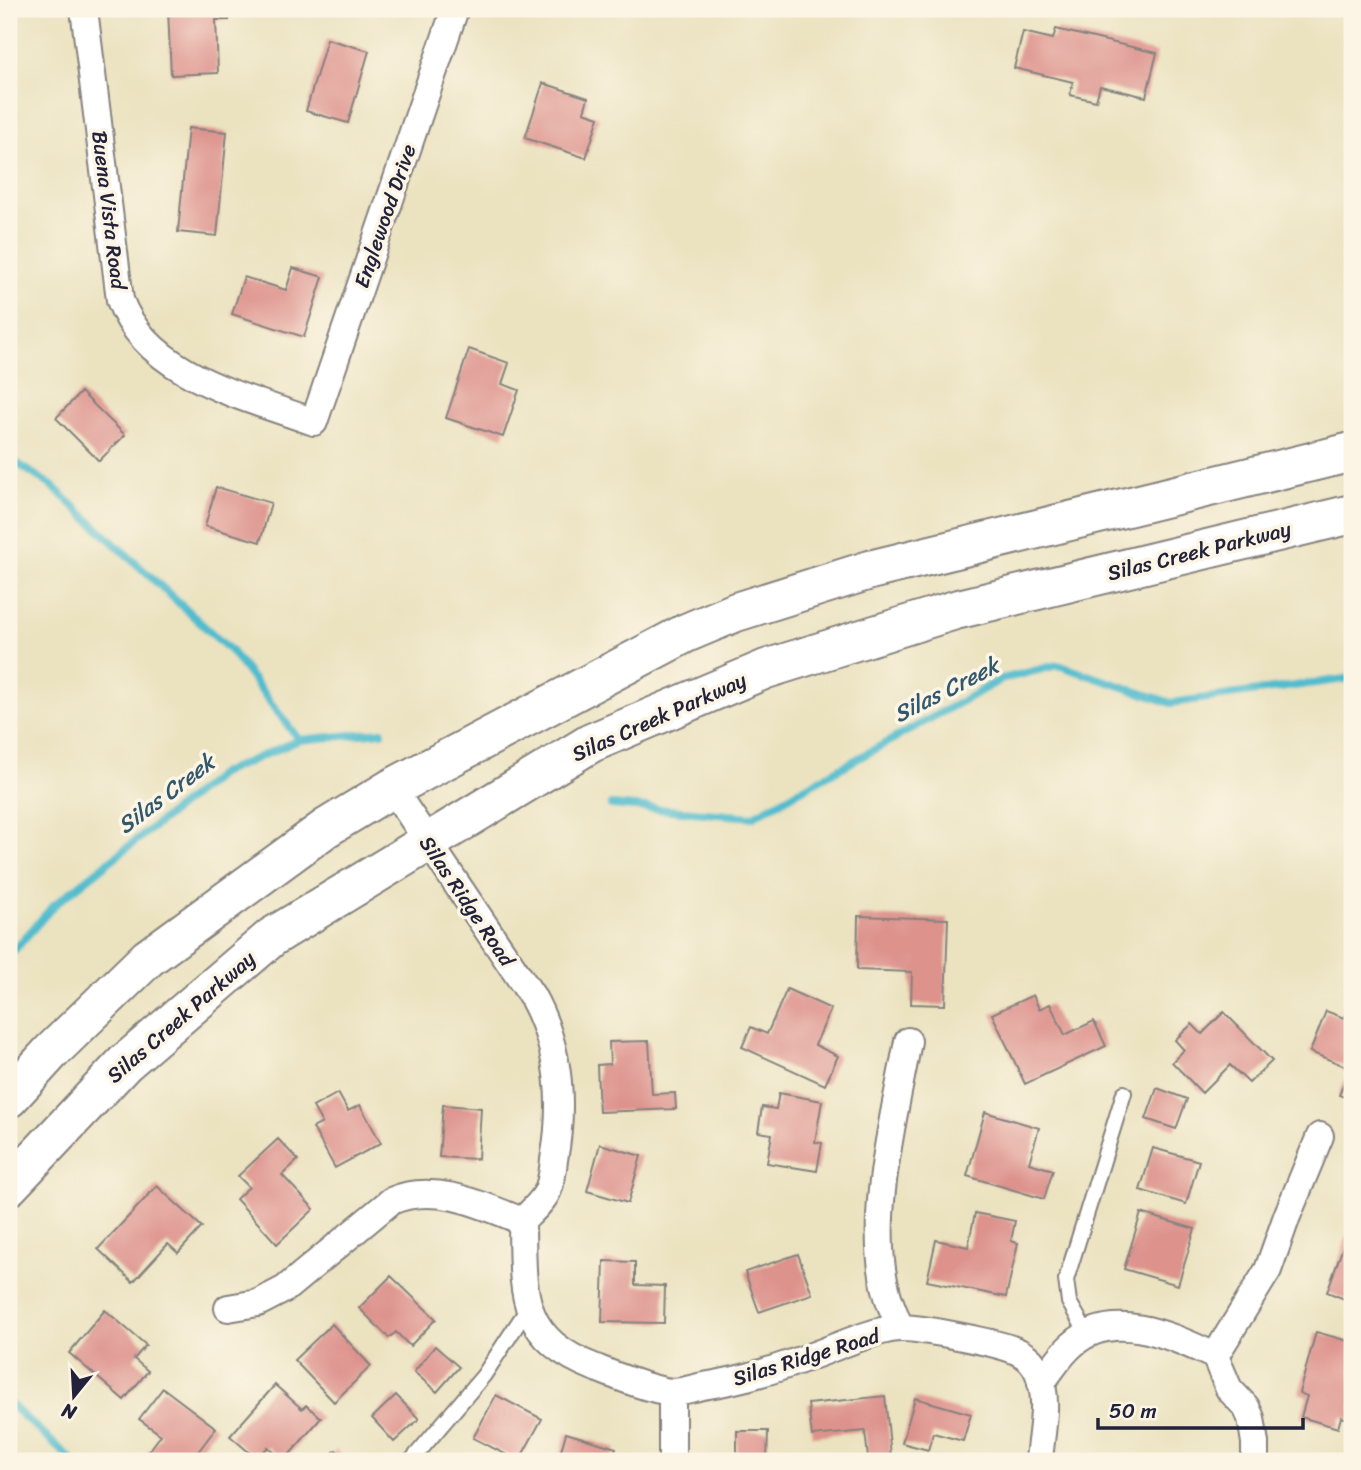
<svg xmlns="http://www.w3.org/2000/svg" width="1361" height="1470" font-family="Sriracha,sans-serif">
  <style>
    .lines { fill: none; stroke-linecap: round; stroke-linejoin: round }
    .stream { stroke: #51bccd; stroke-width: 8 }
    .building { fill: #dd928c }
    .service-casing { stroke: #86827e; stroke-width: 18 }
    .minor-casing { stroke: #86827e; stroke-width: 30 }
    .primary-casing { stroke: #86827e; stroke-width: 42 }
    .service { stroke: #fff; stroke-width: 14 }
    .minor { stroke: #fff; stroke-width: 26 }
    .primary { stroke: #fff; stroke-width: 38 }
    .labels { text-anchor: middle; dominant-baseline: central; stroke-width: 7; stroke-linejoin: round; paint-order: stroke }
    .street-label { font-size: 21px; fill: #22223b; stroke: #fcf5e5 }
    .water-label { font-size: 23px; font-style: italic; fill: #32586e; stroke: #fcf5e5 }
  </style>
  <rect width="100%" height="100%" fill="#fcf5e5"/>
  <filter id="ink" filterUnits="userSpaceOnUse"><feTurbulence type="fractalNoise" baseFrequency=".0143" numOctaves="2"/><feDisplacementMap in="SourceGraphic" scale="14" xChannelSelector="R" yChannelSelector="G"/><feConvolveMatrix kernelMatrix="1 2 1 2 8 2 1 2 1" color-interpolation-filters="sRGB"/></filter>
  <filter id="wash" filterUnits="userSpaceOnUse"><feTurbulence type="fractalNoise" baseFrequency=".00686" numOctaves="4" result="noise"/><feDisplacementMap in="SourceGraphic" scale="28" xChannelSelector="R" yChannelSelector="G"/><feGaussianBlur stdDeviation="1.57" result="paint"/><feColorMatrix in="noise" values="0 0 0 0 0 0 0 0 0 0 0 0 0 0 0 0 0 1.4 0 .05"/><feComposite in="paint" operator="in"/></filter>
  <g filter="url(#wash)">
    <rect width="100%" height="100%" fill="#ebe2c0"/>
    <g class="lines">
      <path class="stream" d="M9,458L52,486L231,651L299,740
        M611,805L752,817L1002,679L1058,665L1171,703L1352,678
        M9,956L54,905L222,773L299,740L382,732
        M9,1403L73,1461"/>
    </g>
    <g id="blocks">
      <path class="building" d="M168,9H228L229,20H216L218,73L171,75Z
        M1056,29L1157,53L1146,97L1100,86L1096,101L1070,95L1073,82L1014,68L1023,32L1053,39Z
        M327,39L369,51L348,123L306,111Z
        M543,83L588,98L584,112L599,117L586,158L525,138Z
        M188,128L227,132L217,236L178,232Z
        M293,268L323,277L304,337L232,314L244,277L286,290Z
        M469,349L509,363L502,384L519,390L503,437L446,418Z
        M81,392L125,435L99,461L56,418Z
        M216,487L271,503L260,542L205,526Z
        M858,916L948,919L945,1005L911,1004L912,972L857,970Z
        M787,989L831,1009L815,1045L838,1056L825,1085L742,1047L751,1027L767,1034Z
        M1033,995L1039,1009L1050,1004L1065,1035L1094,1021L1106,1046L1025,1084L992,1014Z
        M1349,1004L1352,1006V1100L1339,1095L1350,1068L1310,1052L1326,1011L1344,1018Z
        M1224,1012L1272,1061L1249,1083L1230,1065L1202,1093L1172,1062L1184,1050L1175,1040L1192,1024L1202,1034Z
        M649,1041L652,1094L675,1093L676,1109L599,1112L597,1065L610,1064L609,1042Z
        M1157,1088L1187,1099L1176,1129L1146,1119Z
        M338,1093L348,1111L360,1105L381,1143L335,1168L313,1128L322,1123L313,1107Z
        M779,1093L822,1101L815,1142L822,1143L817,1171L767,1163L772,1134L758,1132L762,1107L776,1109Z
        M443,1105L481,1108L478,1159L439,1157Z
        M985,1112L1039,1128L1029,1163L1053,1170L1044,1199L967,1176Z
        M278,1139L298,1160L282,1175L314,1209L277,1244L236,1199L249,1187L238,1176Z
        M600,1144L641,1156L628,1203L587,1191Z
        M1153,1148L1199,1161L1186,1204L1140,1190Z
        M157,1186L202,1227L178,1253L168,1244L133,1282L98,1249Z
        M975,1213L1015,1221L1011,1241L1018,1243L1006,1297L927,1281L936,1240L968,1247Z
        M1141,1213L1195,1229L1178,1285L1124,1269Z
        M1352,1222V1302L1327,1292Z
        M798,1254L812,1294L759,1312L745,1272Z
        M604,1261L635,1262V1285L665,1286L664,1323L602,1322Z
        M391,1276L436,1319L410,1346L396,1332L389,1338L359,1308Z
        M105,1310L146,1345L134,1359L148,1371L124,1400L69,1353Z
        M332,1324L371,1366L334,1402L294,1360Z
        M1316,1332L1352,1342V1420L1341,1417L1338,1428L1301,1417L1307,1396L1299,1393Z
        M435,1346L459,1367L437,1392L414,1372Z
        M275,1385L302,1409L306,1405L321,1418L284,1461L268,1447L257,1459L230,1436Z
        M163,1388L216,1428L191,1461H154L146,1455L161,1435L139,1419Z
        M396,1395L419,1419L394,1442L372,1418Z
        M496,1395L542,1419L519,1461L473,1438Z
        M885,1396L891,1456L868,1458L865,1431L812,1436L808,1404Z
        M915,1398L971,1414L963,1441L933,1433L928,1450L902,1443Z
        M737,1431H768L767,1461H726V1457H737Z
        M566,1433L616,1448L612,1461H558Z
        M336,1450L347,1461H325Z"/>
    </g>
  </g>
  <g filter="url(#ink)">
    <use href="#blocks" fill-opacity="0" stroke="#86827e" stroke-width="2"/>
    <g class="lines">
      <g class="service-casing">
        <path id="service" d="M1088,1335L1069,1302L1066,1280L1124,1093
          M411,1461L484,1375L528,1308"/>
      </g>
      <g class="minor-casing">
        <path id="minor" d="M84,9L120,300C148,376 246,397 314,422L455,9
          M392,788L532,996C560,1047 564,1104 554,1160C553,1169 552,1179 549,1187C546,1199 531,1212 522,1221C523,1293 518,1338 596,1368C616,1376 650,1390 672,1392C681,1392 693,1388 703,1386C748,1379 783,1367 825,1351C845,1343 881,1328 901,1328C924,1328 968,1338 991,1343C1010,1348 1030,1352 1038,1372C1050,1401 1041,1431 1039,1461
          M228,1308L258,1303L285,1289L391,1201C434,1182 482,1205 522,1221
          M900,1328C896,1316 890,1305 887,1293C866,1221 895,1114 908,1041
          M1215,1356L1268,1270L1287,1216L1320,1136
          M1041,1383C1051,1371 1060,1355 1072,1345C1113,1307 1173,1337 1215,1356L1229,1389L1246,1407L1251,1418L1255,1443V1461
          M672,1461V1392"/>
      </g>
      <g class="primary-casing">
        <path id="primary" d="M9,1098L51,1052L148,958L326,828L392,788L686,633L736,612L870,570L1352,452
          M9,1186L125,1063L272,937L591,743L766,669L955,610L1352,514"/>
      </g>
      <use href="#service" class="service"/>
      <use href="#minor" class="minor"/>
      <use href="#primary" class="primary"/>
    </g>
  </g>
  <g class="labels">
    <g class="street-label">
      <text transform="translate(109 210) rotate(83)">Buena Vista Road</text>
      <text transform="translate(385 216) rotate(-71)">Englewood Drive</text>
      <text transform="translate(1199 551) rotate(-14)">Silas Creek Parkway</text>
      <text transform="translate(659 717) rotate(-24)">Silas Creek Parkway</text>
      <text transform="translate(467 901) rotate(56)">Silas Ridge Road</text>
      <text transform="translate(181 1017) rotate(-41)">Silas Creek Parkway</text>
      <text transform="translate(806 1357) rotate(-17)">Silas Ridge Road</text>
    </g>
    <g class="water-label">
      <text transform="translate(946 690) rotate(-27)">Silas Creek</text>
      <text transform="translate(166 794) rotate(-37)">Silas Creek</text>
    </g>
  </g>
  <rect width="1361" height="1470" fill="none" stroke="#fcf5e5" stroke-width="35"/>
  <g transform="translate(74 1396) rotate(198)" stroke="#fcf5e5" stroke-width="5" paint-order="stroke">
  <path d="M0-5L12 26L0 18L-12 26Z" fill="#22223b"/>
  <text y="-10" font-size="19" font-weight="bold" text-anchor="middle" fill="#22223b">N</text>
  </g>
  <path d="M1098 1418v10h205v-10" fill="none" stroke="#22223b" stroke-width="3.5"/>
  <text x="1109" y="1418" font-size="21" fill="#22223b" stroke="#fcf5e5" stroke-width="5" paint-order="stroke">50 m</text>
</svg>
